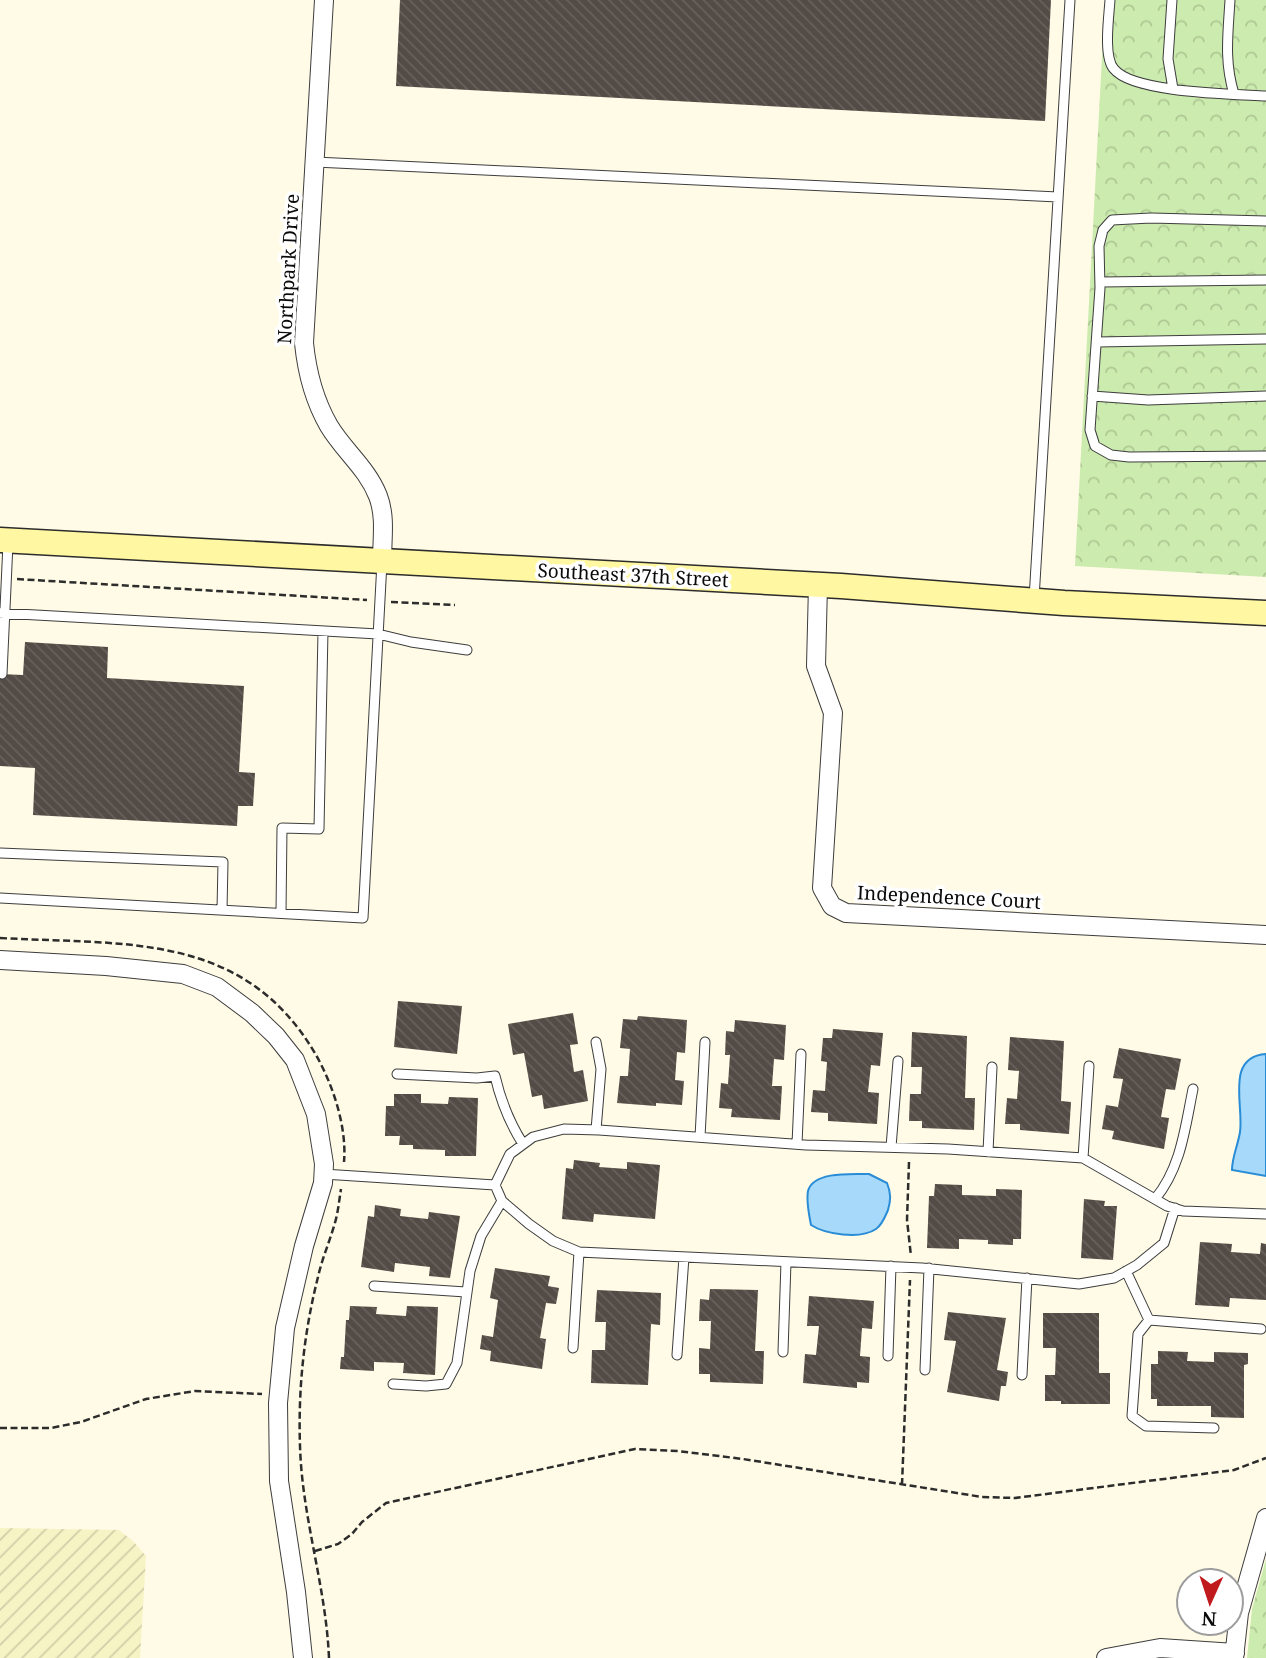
<svg xmlns="http://www.w3.org/2000/svg" width="1266" height="1658" font-family="'Noto Serif',serif">
  <style>
    .farmland { fill: url(#farmland-furrows) }
    .park { fill: url(#park-crowns) }
    .water { fill: #a7d9fa; stroke: #298cd6; stroke-width: 2 }
    .building { fill: url(#building-back-hatch) }
    .lines { fill: none; stroke-linecap: round; stroke-linejoin: round }
    .lane-casing { stroke: #3d3d3d; stroke-width: 11 }
    .street-casing { stroke: #3d3d3d; stroke-width: 20 }
    .secondary-casing { stroke: #2c2c2c; stroke-width: 27 }
    .path { stroke: #2c2c2c; stroke-width: 2.5; stroke-dasharray: 7 3.5; stroke-linecap: butt }
    .lane { stroke: #fff; stroke-width: 9 }
    .street { stroke: #fff; stroke-width: 18 }
    .secondary { stroke: #fff7a1; stroke-width: 24 }
    .labels { text-anchor: middle; dominant-baseline: central; stroke-width: 7; stroke-linejoin: round; paint-order: stroke }
    .street-label { font-size: 19px; fill: #0a0a0a; stroke: #fff }
  </style>
  <defs>
    <pattern id="farmland-furrows" width="10" height="10" patternUnits="userSpaceOnUse" patternTransform="scale(1.75)"><rect width="10" height="10" fill="#f6f3c5"/><path d="M-1 1l2-2M0 10L10 0M9 11l2-2" fill="none" stroke="#d2cfa8"/></pattern>
    <pattern id="park-crowns" width="20" height="18" patternUnits="userSpaceOnUse" patternTransform="scale(1.75)"><rect width="20" height="18" fill="#ccebae"/><path d="M2 6a3 3 0 1 1 6 0M12 15a3 3 0 1 1 6 0" fill="none" stroke="#aec894"/></pattern>
    <pattern id="building-back-hatch" width="6" height="6" patternUnits="userSpaceOnUse" patternTransform="scale(1.75)"><rect width="6" height="6" fill="#534b45"/><path d="M-1 5l2 2M0 0l6 6M5-1l2 2" fill="none" stroke="#67605c"/></pattern>
  </defs>
  <rect width="100%" height="100%" fill="#fffbe6"/>
  <path class="farmland" d="M0,1528L119,1530L133,1541L146,1556L140,1658H0Z"/>
  <path class="park" d="M1105,0H1266V577L1075,566Z
    M1266,1559V1658H1247L1252,1609Z"/>
  <path class="water" d="M1266,1054V1176L1232,1170C1232,1157 1238,1145 1240,1132C1244,1105 1225,1057 1266,1054Z
    M869,1174L887,1183C891,1193 891,1200 888,1210C885,1217 882,1225 876,1229C860,1240 825,1234 811,1225C809,1214 806,1202 808,1191C813,1171 853,1174 869,1174Z"/>
  <path class="building" d="M400,0H1051L1045,121L396,86Z
    M25,642L108,647L107,678L244,686L239,772L255,773L253,806H238L237,826L33,815L35,768L0,766V674L23,675Z
    M398,1001L462,1006L457,1054L394,1047Z
    M573,1013L578,1044L570,1045L574,1072L583,1070L588,1101L544,1109L542,1095L532,1097L524,1053L513,1055L508,1024Z
    M638,1016L687,1020L685,1053L677,1052L675,1080L684,1081L682,1105L656,1103V1106L617,1103L620,1076H628L630,1049L620,1048L623,1019L637,1020Z
    M735,1020L786,1025L784,1060L774,1059L772,1086H782L780,1120L731,1117L732,1109L719,1108L721,1083L728,1084L730,1055H725L726,1031L734,1032Z
    M833,1029L883,1033L880,1066L871,1065L868,1092L879,1093L877,1124L828,1121V1113L811,1112L813,1090L825,1091L827,1062L821,1061L823,1038H832Z
    M912,1032L967,1036L965,1098H975L974,1130L922,1128V1121H909L910,1094H921L922,1067H911Z
    M1010,1037L1064,1041L1061,1101L1071,1102L1069,1134L1020,1130V1124H1005L1007,1098L1017,1099L1019,1071L1008,1070Z
    M1119,1048L1181,1059L1175,1090L1166,1089L1161,1117L1169,1118L1164,1149L1112,1139L1114,1131L1102,1129L1106,1105L1118,1107L1123,1079L1113,1078Z
    M394,1094H421V1103L448,1104L449,1097L478,1098L476,1156H445V1150L413,1149V1145H399L400,1136H385L386,1106H394Z
    M574,1160L600,1163L599,1167L627,1169V1162L660,1165L655,1219L594,1214L593,1222L562,1219L566,1168L573,1169Z
    M935,1184L962,1185V1195L996,1196V1189L1022,1190L1021,1239H1013V1245L988,1244V1240L959,1239V1249L927,1248L929,1196H934Z
    M1084,1199L1105,1201L1104,1206H1117L1113,1260L1081,1258Z
    M375,1205L401,1209L400,1216L428,1219L429,1212L460,1216L450,1278L429,1276L430,1267L395,1263L394,1272L361,1267L368,1216L374,1217Z
    M1200,1242L1232,1244L1231,1252L1260,1254L1261,1243L1266,1244V1300L1230,1298L1229,1307L1195,1305Z
    M495,1268L550,1276L548,1286L559,1288L556,1304L546,1303L540,1338L546,1339L542,1369L490,1361L491,1351L480,1349L482,1335L493,1337L498,1300L490,1298Z
    M710,1289L758,1290L755,1351H764L763,1384L710,1382V1374H699V1348L710,1349L711,1321H699L700,1299L709,1300Z
    M597,1290L661,1293L660,1325L651,1324L648,1385L591,1383L592,1350H605L606,1322H595Z
    M809,1296L874,1301L872,1329L862,1328L860,1356L870,1357L869,1383L857,1382V1388L803,1383L805,1354L816,1355L819,1326H807Z
    M350,1306L377,1307L376,1314L406,1316L407,1306L438,1307L435,1375L403,1373L404,1363L374,1362V1371L340,1369L341,1357H344L346,1320H349Z
    M948,1312L1006,1318L997,1370L1008,1372L1006,1386H1001L999,1401L947,1392L956,1341L944,1340Z
    M1043,1313H1099V1373H1110V1404H1061V1401H1045V1375H1055L1056,1348H1043Z
    M1158,1351L1188,1352L1187,1361L1214,1362V1352L1248,1353V1364L1244,1365V1418L1211,1417V1406H1157V1399H1151V1364H1158Z"/>
  <g class="lines">
    <g class="lane-casing">
      <path id="lane" d="M1110,0C1109,16 1103,57 1114,69C1133,93 1234,94 1266,96
        M1172,0L1168,59L1173,89
        M1230,0C1228,34 1224,61 1234,94
        M315,162L1058,197
        M1266,221L1151,218L1112,220L1103,230L1099,246L1100,288L1090,430L1095,446L1111,455L1129,457L1266,456
        M1100,282L1266,280
        M1097,342L1266,339
        M1092,396L1148,400L1266,396
        M1034,599L1070,0
        M0,613L378,634L411,642L467,650
        M2,674L8,543
        M0,853L223,862L222,910
        M0,898L363,918L382,562
        M281,913L282,828L319,829L323,631
        M596,1042L601,1069L596,1130
        M397,1074L477,1078L495,1076C501,1102 509,1122 523,1144
        M700,1137L705,1042
        M797,1144L801,1054
        M891,1147L898,1061
        M988,1152L992,1067
        M1083,1158L1089,1066
        M323,1174L495,1185L502,1201L529,1224L553,1241L579,1252L922,1268L1079,1284L1114,1278L1137,1265L1164,1243L1175,1208
        M495,1185L510,1154L533,1137L564,1129L599,1130L806,1145L948,1149L1083,1158L1167,1206L1183,1211L1266,1214
        M1155,1199C1181,1168 1185,1128 1193,1089
        M1126,1271L1149,1320
        M374,1286L466,1292
        M573,1348L579,1252
        M783,1352L786,1262
        M677,1355L684,1257
        M888,1356L891,1266
        M925,1370L929,1268
        M1022,1375L1027,1278
        M393,1384L426,1386L446,1384L457,1363L470,1271L481,1236L502,1201
        M1214,1428L1146,1426L1132,1416L1138,1334L1149,1320L1261,1329"/>
    </g>
    <g class="street-casing">
      <path id="street" d="M324,0L304,343C307,373 314,400 329,426C344,451 367,468 378,496C386,517 382,539 382,561
        M818,585L816,666L833,713L822,888L832,906L846,913L1266,935
        M0,960L106,966L183,974L217,987L252,1013L276,1036L295,1060L316,1114L324,1164L323,1183L304,1246L285,1328L278,1403L279,1481L296,1592L303,1658
        M1106,1658L1160,1648L1235,1653
        M1234,1658L1239,1613L1266,1518"/>
    </g>
    <g class="secondary-casing">
      <path id="secondary" d="M0,540L841,586L1064,603L1266,613"/>
    </g>
    <path class="path" d="M17,579L367,600
      M391,602L455,605
      M0,938C124,945 244,931 316,1055C333,1085 347,1127 344,1162
      M909,1162L907,1220L911,1256
      M0,1428H51L81,1422L146,1399L195,1391L262,1394
      M902,1485L910,1280
      M315,1551L338,1544L352,1534L362,1522L386,1503L635,1449L678,1451L743,1459L982,1497L1015,1498L1234,1470L1266,1458
      M329,1658C326,1586 302,1518 300,1446C298,1389 304,1332 318,1277C322,1259 329,1243 334,1226C338,1214 339,1201 341,1189"/>
    <use href="#lane" class="lane"/>
    <use href="#street" class="street"/>
    <use href="#secondary" class="secondary"/>
  </g>
  <g class="labels">
    <g class="street-label">
      <text transform="translate(288 269) rotate(-87)">Northpark Drive</text>
      <text transform="translate(633 575) rotate(3)">Southeast 37th Street</text>
      <text transform="translate(949 897) rotate(3)">Independence Court</text>
    </g>
  </g>
  <g transform="translate(1210 1602) rotate(183)"><circle r="33" fill="#ffffff" stroke="#9d9d9d" stroke-width="2"/>
  <path d="M0-5L12 26L0 18L-12 26Z" fill="#c11a1d"/>
  <text y="-10" font-size="19" font-weight="bold" text-anchor="middle" fill="#0a0a0a">N</text>
  </g>
</svg>
